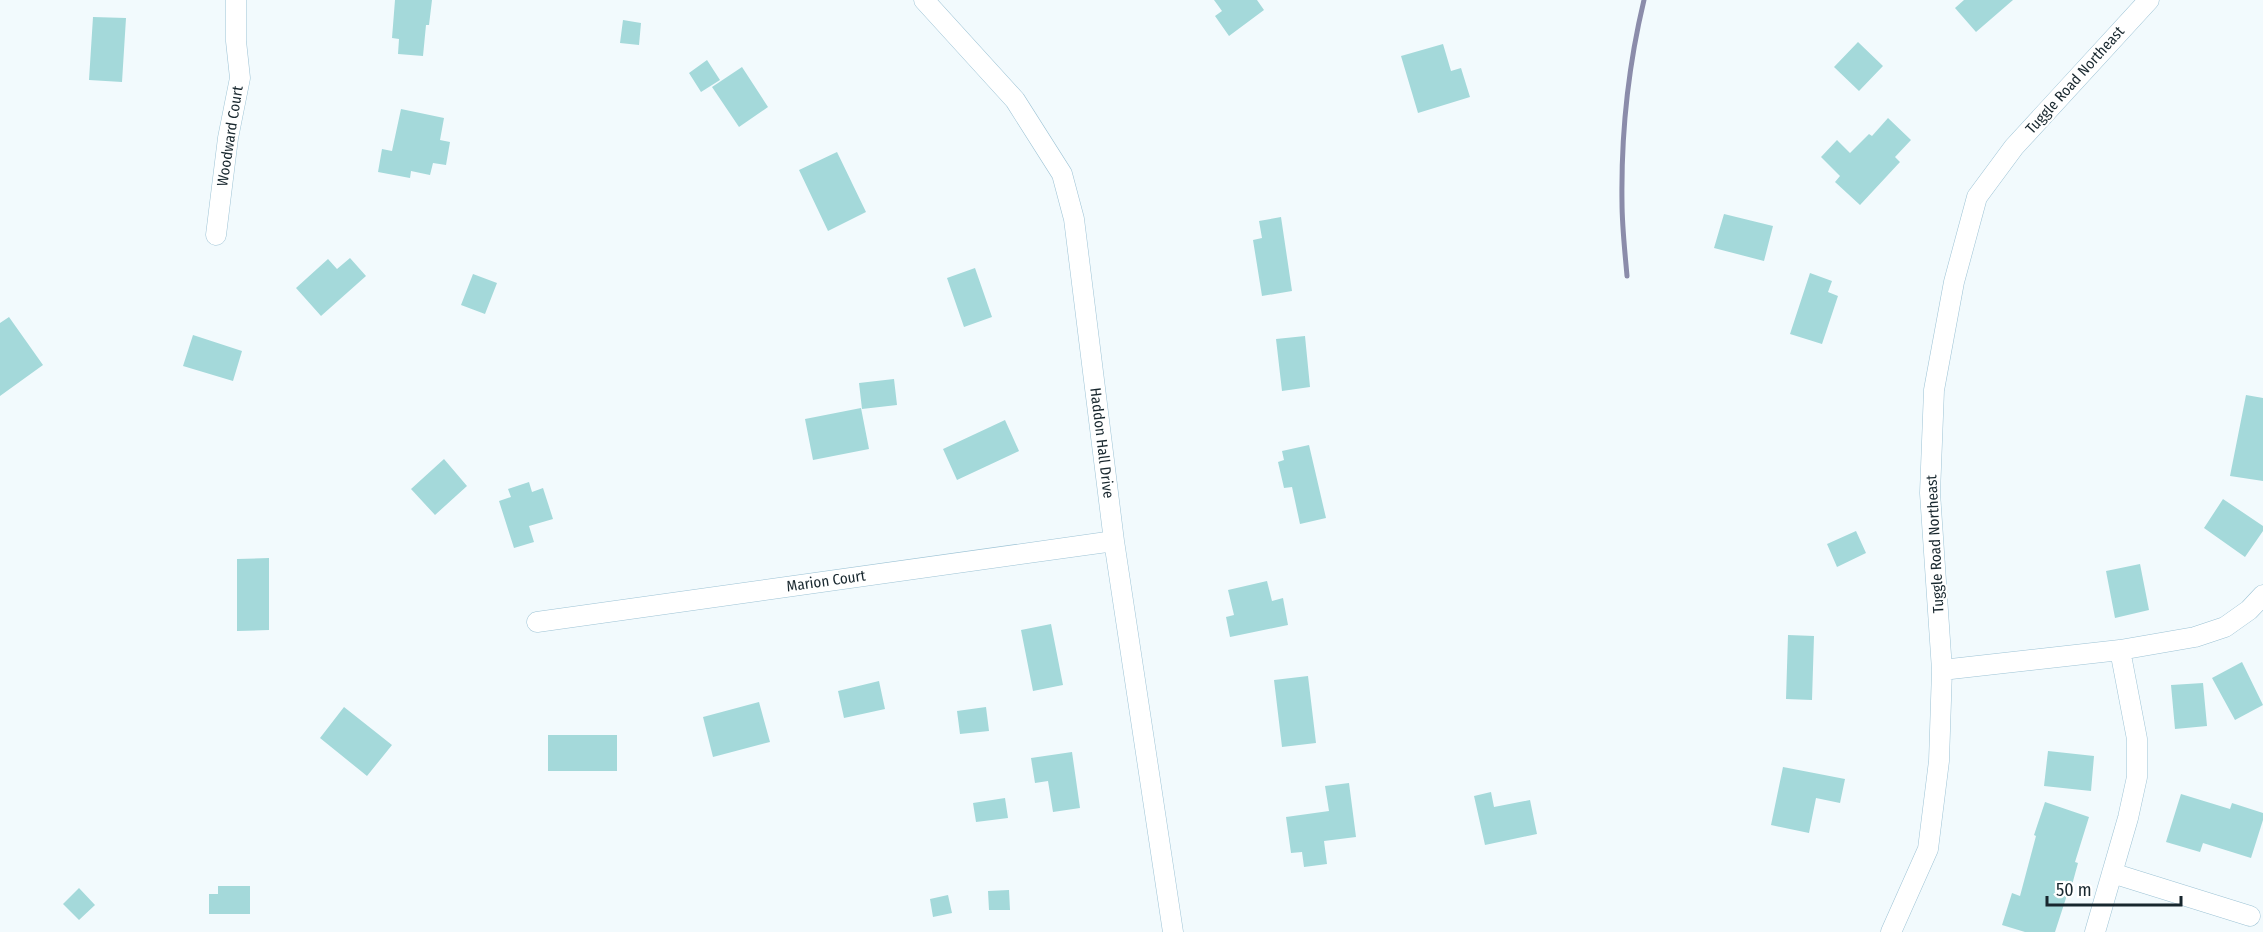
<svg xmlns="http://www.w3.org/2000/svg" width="2263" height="932" font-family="'Fira Sans Condensed',sans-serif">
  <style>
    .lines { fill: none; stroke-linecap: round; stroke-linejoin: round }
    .stream { stroke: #8b8caa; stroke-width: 5 }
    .building { fill: #a4d9da }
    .street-casing { stroke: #9dc3d5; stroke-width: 21 }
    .street { stroke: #fff; stroke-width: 20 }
    .labels { text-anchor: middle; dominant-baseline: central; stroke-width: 4.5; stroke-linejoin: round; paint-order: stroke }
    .street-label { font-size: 15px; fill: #18272e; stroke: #fff }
  </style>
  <rect width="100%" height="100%" fill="#f2fafd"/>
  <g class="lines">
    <path class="stream" d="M1627,276C1625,252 1622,227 1622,202C1621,133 1628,67 1644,0"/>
  </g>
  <path class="building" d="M395,0H432L429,25H426L423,56L398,54L399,39L392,38Z
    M1214,0H1257L1264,10L1229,36L1215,16L1222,11Z
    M1964,0H2013L1976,32L1955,8Z
    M93,17L126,18L122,82L89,80Z
    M623,20L641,23L639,45L620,43Z
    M1858,42L1883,66L1859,91L1834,67Z
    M1443,44L1451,71L1461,68L1470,97L1418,113L1401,56Z
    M707,60L720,80L701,92L689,73Z
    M742,67L768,107L739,127L712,87Z
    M401,109L444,118L440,140L450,142L446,165L433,163L430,175L411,171L410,178L378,172L382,149L392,151Z
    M1888,118L1911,140L1895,157L1900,162L1860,205L1835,182L1840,176L1821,157L1837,140L1850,153L1869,134L1872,136Z
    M837,152L866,212L828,231L799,170Z
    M1724,214L1773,226L1764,261L1714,248Z
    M1281,217L1292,291L1262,296L1253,240L1262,238L1259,221Z
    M350,258L366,276L321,316L296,288L328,259L337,269Z
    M975,268L992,317L964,327L947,278Z
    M1810,273L1832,281L1828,292L1838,296L1822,344L1790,334Z
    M473,274L497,283L485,314L461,305Z
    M9,317L43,365L0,396V323Z
    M193,335L242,351L233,381L183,366Z
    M1305,336L1310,387L1282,391L1276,339Z
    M894,379L897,405L862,409L859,383Z
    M2246,395L2263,398V481L2230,476Z
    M861,408L869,449L813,460L805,419Z
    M1005,420L1019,451L957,480L943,449Z
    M1309,445L1326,518L1300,524L1292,487L1284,488L1278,462L1284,460L1282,451Z
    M444,459L467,486L435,515L411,489Z
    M529,482L532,492L543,488L553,519L529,526L534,542L514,548L499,501L511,497L508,489Z
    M2223,499L2263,526V531L2245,557L2204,528Z
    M1856,531L1866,553L1837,567L1827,544Z
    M269,558V630L237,631V559Z
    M2140,564L2149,610L2115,618L2106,571Z
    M1267,581L1272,601L1283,598L1288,625L1230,637L1226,617L1234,615L1228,590Z
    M1051,624L1063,685L1033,691L1021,630Z
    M1788,635L1814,636L1812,700L1786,699Z
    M2242,662L2263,705L2235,720L2212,678Z
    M1308,676L1316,743L1282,747L1274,680Z
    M879,681L885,709L844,718L838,691Z
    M2203,683L2207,726L2175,729L2171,685Z
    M759,702L770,742L713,757L703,717Z
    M344,707L392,745L367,776L320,738Z
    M986,707L989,731L960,734L957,711Z
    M548,735H617V771H548Z
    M2048,751L2094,756L2091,791L2044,786Z
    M1072,752L1080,808L1053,812L1048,781L1035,783L1031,758Z
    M1783,767L1845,779L1840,803L1816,798L1809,833L1771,825Z
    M1349,783L1356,837L1324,841L1327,864L1304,867L1302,852L1291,853L1286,817L1329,811L1325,786Z
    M1491,792L1494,807L1530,800L1537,834L1485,845L1474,796Z
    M2181,794L2230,809L2232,803L2263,813V820L2251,858L2203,843L2200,852L2166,842Z
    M1005,798L1008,818L976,822L973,803Z
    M2045,802L2089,817L2075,862L2078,863L2069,896L2067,895L2055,932H2025L2002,925L2012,893L2020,896L2036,836L2034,835Z
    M218,886H250V914H209V894H218Z
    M79,888L95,905L79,920L63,904Z
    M1009,890L1010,910H989L988,891Z
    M948,895L952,913L933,917L930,899Z"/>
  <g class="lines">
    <g class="street-casing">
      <path id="street" d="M924,0L1015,100L1062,174L1074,219L1114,541L1173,932
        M216,235L228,138L240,78L236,41V0
        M537,622L1114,541
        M1942,670L2120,650L2195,637L2225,627L2249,610L2263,595
        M2112,873L2250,916
        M1891,932L1928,849L1939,761L1942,670L1930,493L1934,390L1954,282L1977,197L2014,147L2149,0
        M2095,932L2128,818L2137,777V739L2120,650"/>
    </g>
    <use href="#street" class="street"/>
  </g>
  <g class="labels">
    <g class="street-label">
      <text transform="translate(2075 80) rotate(-48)">Tuggle Road Northeast</text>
      <text transform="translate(230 136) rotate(-81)">Woodward Court</text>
      <text transform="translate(1102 443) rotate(83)">Haddon Hall Drive</text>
      <text transform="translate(1935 544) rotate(-93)">Tuggle Road Northeast</text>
      <text transform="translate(826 581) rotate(-8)">Marion Court</text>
    </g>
  </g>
  <path d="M2047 896v9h134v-9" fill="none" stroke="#18272e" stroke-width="3"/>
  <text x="2056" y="896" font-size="18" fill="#18272e" stroke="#ffffff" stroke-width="4.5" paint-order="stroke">50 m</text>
</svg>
